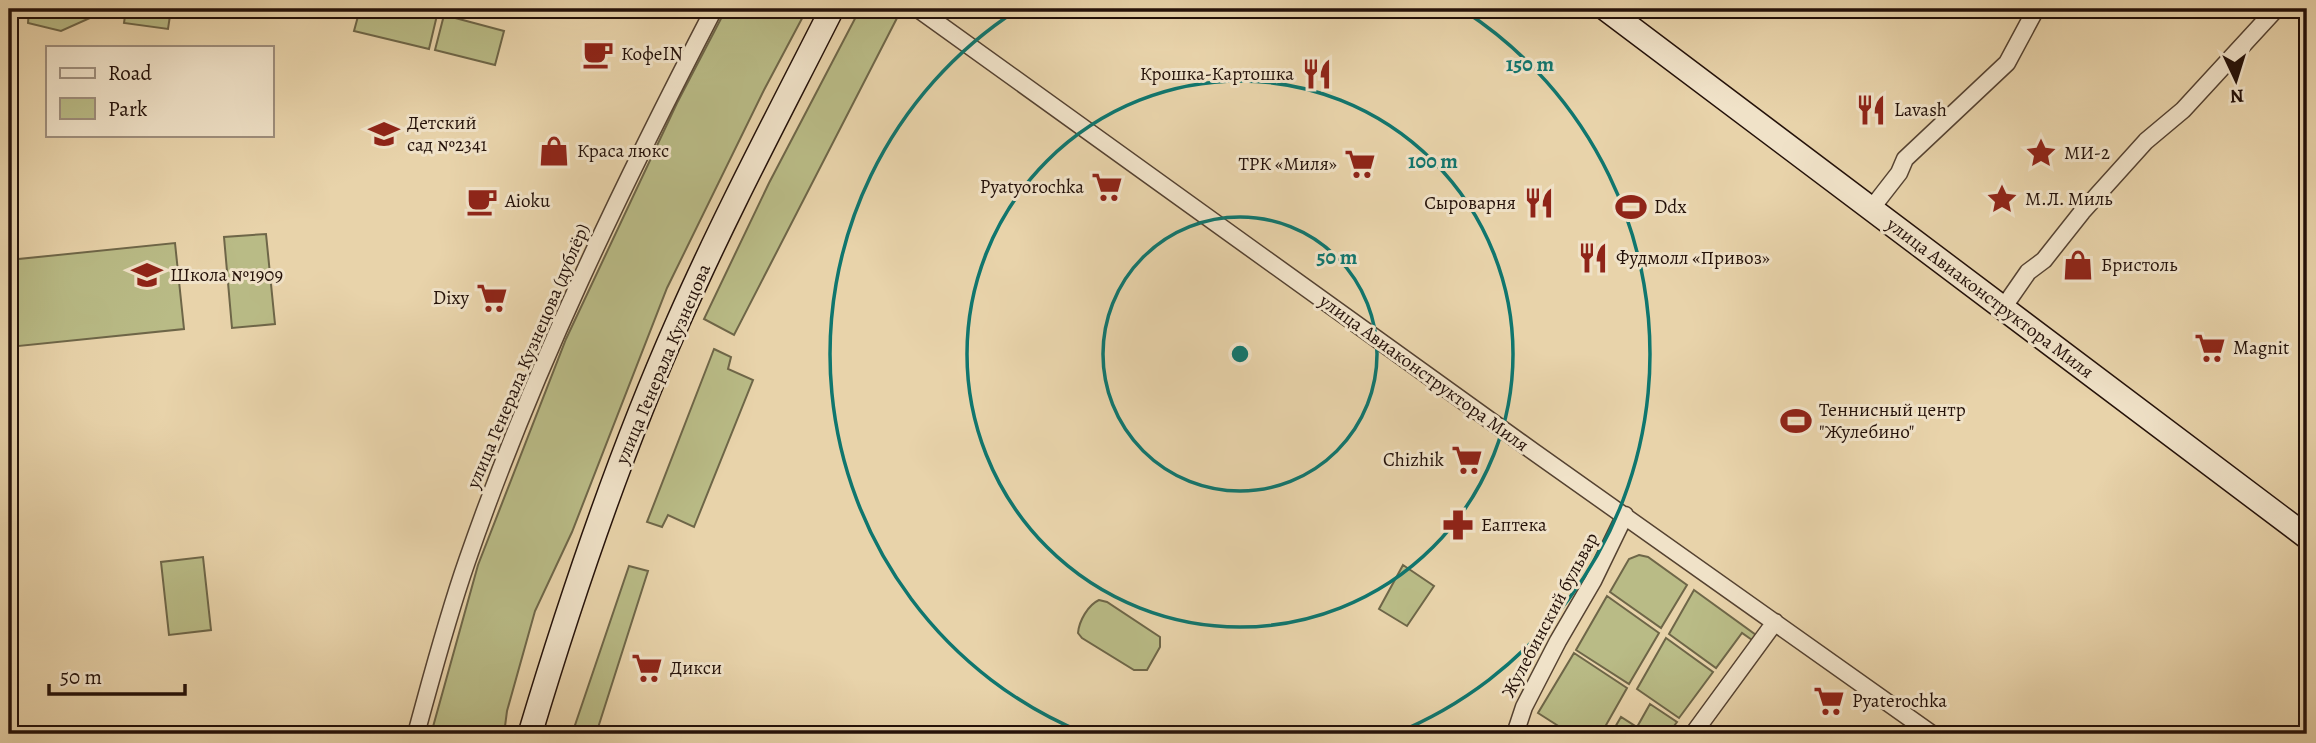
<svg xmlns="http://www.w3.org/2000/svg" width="2316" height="743" font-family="Alegreya,serif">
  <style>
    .green { fill: #b9bb86; stroke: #6e6648; stroke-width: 2 }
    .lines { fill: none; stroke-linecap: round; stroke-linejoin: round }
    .street-casing { stroke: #554231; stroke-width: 19 }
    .secondary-casing { stroke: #241109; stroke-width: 26 }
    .street { stroke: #f0e2c8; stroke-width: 16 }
    .secondary { stroke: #f0e2c8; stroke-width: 23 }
    .ring { fill: none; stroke: #0f766e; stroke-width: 3.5 }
    .labels { text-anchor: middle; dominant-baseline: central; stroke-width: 6; stroke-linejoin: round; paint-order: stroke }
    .poi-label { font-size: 19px; fill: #241109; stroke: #f0e2c8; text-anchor: start }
    .street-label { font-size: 19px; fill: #241109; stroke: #f0e2c8 }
    .centre { fill: #0f766e; stroke: #f0e2c8; stroke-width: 3.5 }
    .ring-label { font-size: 21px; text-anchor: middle; font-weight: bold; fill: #0f766e; stroke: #f0e2c8; stroke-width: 6; stroke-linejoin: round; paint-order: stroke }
  </style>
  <rect width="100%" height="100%" fill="#e8d3aa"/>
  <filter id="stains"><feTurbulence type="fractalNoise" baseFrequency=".00286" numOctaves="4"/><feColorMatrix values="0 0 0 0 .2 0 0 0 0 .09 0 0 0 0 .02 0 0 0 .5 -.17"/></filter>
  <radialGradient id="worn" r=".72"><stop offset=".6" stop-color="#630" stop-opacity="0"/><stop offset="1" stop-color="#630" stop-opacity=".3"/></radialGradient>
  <path class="green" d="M29,9H110L61,31L28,23Z
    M126,9H171L168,29L124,23Z
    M360,9H431L438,11L429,49L354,31Z
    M726,9H807L764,90L667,288L572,532L535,611L507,711L504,734H431L478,565L566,339L677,103Z
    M860,9H884L897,18L734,335L704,319L769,183Z
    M444,15L504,31L495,65L435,50Z
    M266,234L275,324L232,328L224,237Z
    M175,243L184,329L9,347V260Z
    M714,349L731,357L728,369L753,380L694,527L668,515L662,527L647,522Z
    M1639,555L1648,557L1687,585L1661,628L1610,592L1629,559Z
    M203,557L211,630L169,635L161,562Z
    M1403,565L1434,586L1407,626L1379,609Z
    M629,566L648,571L596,734H572Z
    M1694,590L1756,635L1752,640L1742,633L1716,668L1669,634Z
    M1607,596L1659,633L1629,684L1576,650Z
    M1099,600L1107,602L1160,637V647L1147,670H1134L1082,638L1078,633C1079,621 1088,605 1099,600Z
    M1666,638L1713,672L1679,718L1637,689Z
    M1574,653L1627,688L1601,734H1571L1538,713Z
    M1650,704L1677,722L1668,734H1611L1621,717L1637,727Z"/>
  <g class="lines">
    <g class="street-casing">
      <path id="street" d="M918,9L1534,452L1932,734
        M1871,209L1899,173L1905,159L2007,63L2036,9
        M2003,308L2028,272L2044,260L2082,212L2146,141L2183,110L2276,9
        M416,734C432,676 447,618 467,561C533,370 621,188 714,9
        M1515,734L1524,707L1558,641L1593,581L1625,515
        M1693,734L1775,622"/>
    </g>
    <g class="secondary-casing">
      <path id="secondary" d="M1606,9L2307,537
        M530,734C572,594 619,455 678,322C725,215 780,112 832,9"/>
    </g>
    <use href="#street" class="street"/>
    <use href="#secondary" class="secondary"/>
  </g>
  <g class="ring">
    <circle cx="1240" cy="354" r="137"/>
    <circle cx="1240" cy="354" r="273"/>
    <path d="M1086 734A410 410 0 0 1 1017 10M1463 10A410 410 0 0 1 1394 734"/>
  </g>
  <defs>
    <g id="cafe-bare" transform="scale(2.415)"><path d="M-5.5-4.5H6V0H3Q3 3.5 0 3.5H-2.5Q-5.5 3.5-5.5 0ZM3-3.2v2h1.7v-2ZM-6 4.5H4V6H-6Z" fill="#8f2418" stroke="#f0e2c8" stroke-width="2.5" paint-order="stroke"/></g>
    <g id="restaurant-bare" transform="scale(2.415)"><path d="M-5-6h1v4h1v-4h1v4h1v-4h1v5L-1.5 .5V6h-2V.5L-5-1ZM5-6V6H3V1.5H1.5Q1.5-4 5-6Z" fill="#8f2418" stroke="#f0e2c8" stroke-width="2.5" paint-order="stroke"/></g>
    <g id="school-bare" transform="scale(2.415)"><path d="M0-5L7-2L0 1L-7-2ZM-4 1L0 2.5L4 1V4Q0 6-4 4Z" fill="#8f2418" stroke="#f0e2c8" stroke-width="2.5" paint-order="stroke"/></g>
    <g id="shop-bare" transform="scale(2.415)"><path d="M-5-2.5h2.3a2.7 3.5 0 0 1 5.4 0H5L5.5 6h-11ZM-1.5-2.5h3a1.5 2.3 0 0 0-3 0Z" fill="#8f2418" stroke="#f0e2c8" stroke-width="2.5" paint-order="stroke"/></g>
    <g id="sight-bare" transform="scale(2.415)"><path d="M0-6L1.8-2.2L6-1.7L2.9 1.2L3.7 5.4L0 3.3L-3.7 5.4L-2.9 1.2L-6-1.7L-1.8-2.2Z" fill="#8f2418" stroke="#f0e2c8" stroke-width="2.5" paint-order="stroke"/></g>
    <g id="supermarket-bare" transform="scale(2.415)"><path d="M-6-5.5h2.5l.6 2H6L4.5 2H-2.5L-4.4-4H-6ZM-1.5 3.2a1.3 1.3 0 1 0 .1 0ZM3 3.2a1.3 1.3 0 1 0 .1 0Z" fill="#8f2418" stroke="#f0e2c8" stroke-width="2.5" paint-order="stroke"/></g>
    <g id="stadium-bare" transform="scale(2.415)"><path d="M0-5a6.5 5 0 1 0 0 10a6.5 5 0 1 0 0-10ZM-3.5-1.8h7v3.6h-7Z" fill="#8f2418" stroke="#f0e2c8" stroke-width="2.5" paint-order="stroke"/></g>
    <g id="pharmacy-bare" transform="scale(2.415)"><path d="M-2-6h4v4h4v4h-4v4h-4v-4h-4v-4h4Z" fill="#8f2418" stroke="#f0e2c8" stroke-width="2.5" paint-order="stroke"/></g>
  </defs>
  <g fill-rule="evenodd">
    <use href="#cafe-bare" x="598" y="54"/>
    <use href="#restaurant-bare" x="1317" y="74"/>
    <use href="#restaurant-bare" x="1871" y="110"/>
    <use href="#school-bare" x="384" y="134"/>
    <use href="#shop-bare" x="554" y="151"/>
    <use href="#sight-bare" x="2041" y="153"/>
    <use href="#supermarket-bare" x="1360" y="164"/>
    <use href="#supermarket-bare" x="1107" y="187"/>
    <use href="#sight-bare" x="2002" y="199"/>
    <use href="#cafe-bare" x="482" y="201"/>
    <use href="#restaurant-bare" x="1539" y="203"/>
    <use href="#stadium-bare" x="1631" y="207"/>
    <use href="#restaurant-bare" x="1593" y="258"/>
    <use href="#shop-bare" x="2078" y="265"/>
    <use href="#school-bare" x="147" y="275"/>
    <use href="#supermarket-bare" x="492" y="298"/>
    <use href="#supermarket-bare" x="2210" y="348"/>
    <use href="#stadium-bare" x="1796" y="421"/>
    <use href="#supermarket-bare" x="1467" y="460"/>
    <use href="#pharmacy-bare" x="1458" y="525"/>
    <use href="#supermarket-bare" x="647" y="668"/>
    <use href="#supermarket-bare" x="1829" y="701"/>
  </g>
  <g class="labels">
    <g class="poi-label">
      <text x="621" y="54">КофеIN</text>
      <text x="1294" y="74" text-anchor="end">Крошка-Картошка</text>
      <text x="1894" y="110">Lavash</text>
      <text x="407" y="123">Детский<tspan x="407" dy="22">сад №2341</tspan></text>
      <text x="577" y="151">Краса люкс</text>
      <text x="2064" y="153">МИ-2</text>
      <text x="1337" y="164" text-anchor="end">ТРК «Миля»</text>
      <text x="1084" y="187" text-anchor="end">Pyatyorochka</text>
      <text x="2025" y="199">М.Л. Миль</text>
      <text x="505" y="201">Aioku</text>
      <text x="1516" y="203" text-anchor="end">Сыроварня</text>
      <text x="1654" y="207">Ddx</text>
      <text x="1616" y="258">Фудмолл «Привоз»</text>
      <text x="2101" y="265">Бристоль</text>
      <text x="170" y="275">Школа №1909</text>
      <text x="469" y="298" text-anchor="end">Dixy</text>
      <text x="2233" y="348">Magnit</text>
      <text x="1819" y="410">Теннисный центр<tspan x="1819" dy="22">"Жулебино"</tspan></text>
      <text x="1444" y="460" text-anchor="end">Chizhik</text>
      <text x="1481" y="525">Еаптека</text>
      <text x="670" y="668">Дикси</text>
      <text x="1852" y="701">Pyaterochka</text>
    </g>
    <g class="street-label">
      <text transform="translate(1990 298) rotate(37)">улица Авиаконструктора Миля</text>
      <text transform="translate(528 356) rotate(-67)">улица Генерала Кузнецова (дублёр)</text>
      <text transform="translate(663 364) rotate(-67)">улица Генерала Кузнецова</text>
      <text transform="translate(1424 373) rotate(36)">улица Авиаконструктора Миля</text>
      <text transform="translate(1550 615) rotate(-62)">Жулебинский бульвар</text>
    </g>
  </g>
  <circle cx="1240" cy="354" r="10" class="centre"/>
  <g class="ring-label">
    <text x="1530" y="71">150 m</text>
    <text x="1433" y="168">100 m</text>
    <text x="1337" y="264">50 m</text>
  </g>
  <rect width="2316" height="743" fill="none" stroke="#e8d3aa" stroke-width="35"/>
  <rect x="10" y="10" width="2295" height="722" fill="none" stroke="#241109" stroke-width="3.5"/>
  <rect x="18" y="18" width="2281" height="708" fill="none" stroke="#241109" stroke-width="2"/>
  <rect x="46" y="46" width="228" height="91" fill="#f0e2c8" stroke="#9e8e7c" stroke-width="2"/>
  <rect x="60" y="68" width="35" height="10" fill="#f0e2c8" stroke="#9e8e7c" stroke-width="2"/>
  <text x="108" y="80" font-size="21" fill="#241109">Road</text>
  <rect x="60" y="98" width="35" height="21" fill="#b9bb86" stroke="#9e8e7c" stroke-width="2"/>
  <text x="108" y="116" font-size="21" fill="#241109">Park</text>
  <g transform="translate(2236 80) rotate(176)" stroke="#f0e2c8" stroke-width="5" paint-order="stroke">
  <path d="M0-5L12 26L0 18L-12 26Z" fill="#241109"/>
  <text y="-10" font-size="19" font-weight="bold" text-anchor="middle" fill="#241109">N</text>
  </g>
  <path d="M49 684v10h136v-10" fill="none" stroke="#241109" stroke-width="3.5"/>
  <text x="60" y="684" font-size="21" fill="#241109" stroke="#f0e2c8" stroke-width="5" paint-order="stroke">50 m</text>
  <rect width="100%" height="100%" filter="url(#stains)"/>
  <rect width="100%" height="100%" fill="url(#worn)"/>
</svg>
